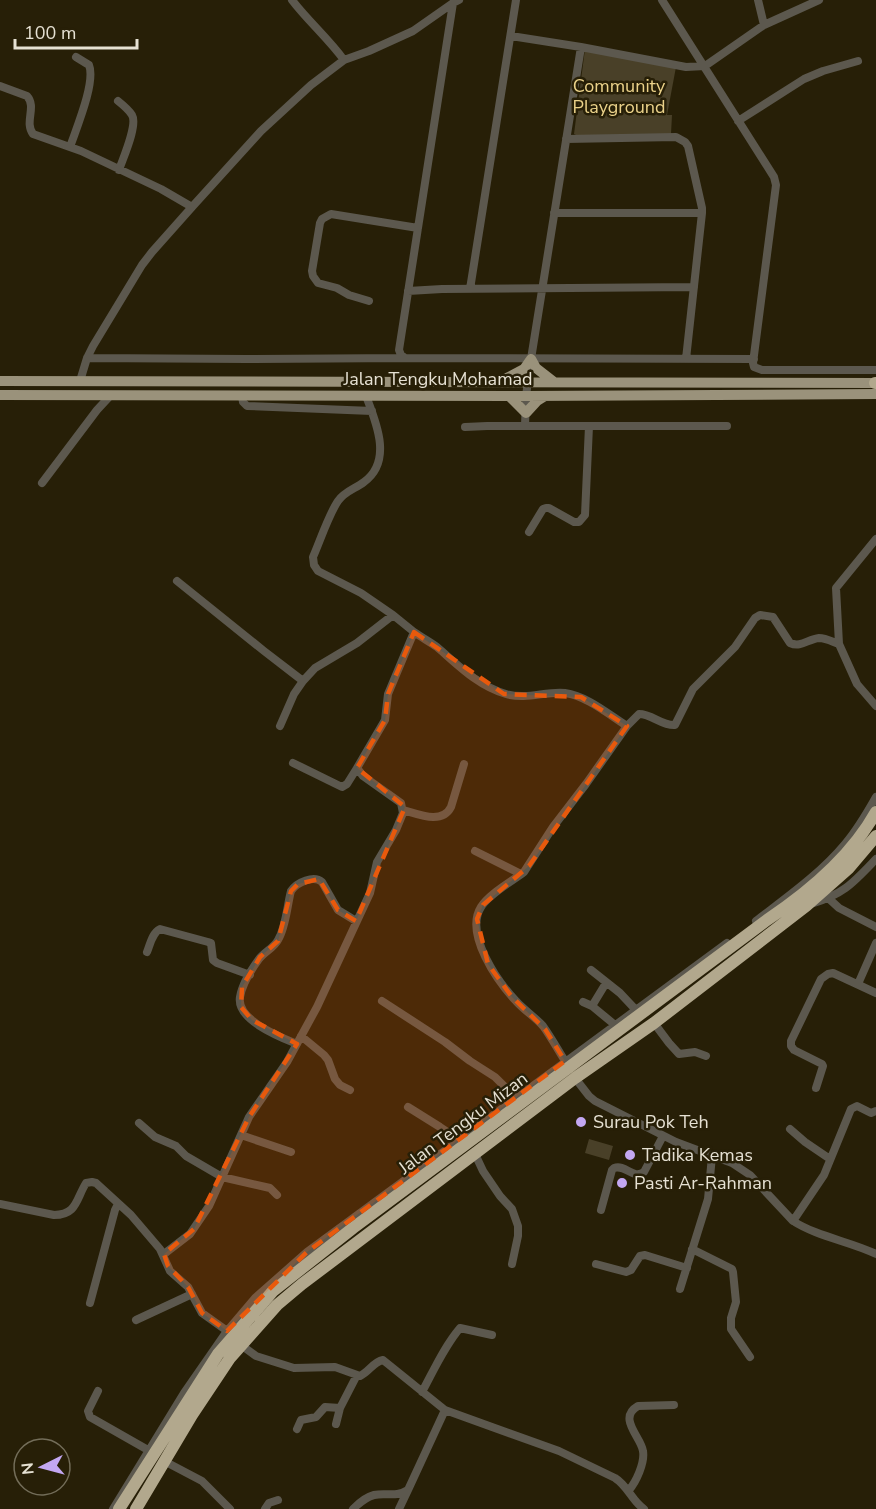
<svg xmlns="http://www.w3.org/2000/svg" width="876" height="1509" font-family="'Nunito Sans',sans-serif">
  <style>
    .green { fill: #494028 }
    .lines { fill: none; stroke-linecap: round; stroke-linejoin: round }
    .minor { stroke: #5c584e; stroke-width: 8 }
    .major { stroke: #9a927b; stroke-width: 10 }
    .highway { stroke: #b2a88d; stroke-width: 12 }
    .marked { fill: #e8590c; fill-opacity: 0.2; stroke: #e8590c; stroke-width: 4.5; stroke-dasharray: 12 8; stroke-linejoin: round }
    .poi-dot { fill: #c3a7f2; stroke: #271f07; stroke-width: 2 }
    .labels { text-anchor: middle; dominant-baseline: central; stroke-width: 5; stroke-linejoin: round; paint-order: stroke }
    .park-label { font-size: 18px; fill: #ebd28a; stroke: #271f07 }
    .street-label { font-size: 18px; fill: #e6e1d3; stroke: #271f07 }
    .poi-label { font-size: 18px; fill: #e6e1d3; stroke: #271f07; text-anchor: start }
  </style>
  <rect width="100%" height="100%" fill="#271f07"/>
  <path class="green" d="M585,49L676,67L667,115H672L671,134L578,136L574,134Z
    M589,1139L613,1146L609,1160L585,1153Z"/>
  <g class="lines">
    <path class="minor" d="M459,0L453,3L399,350L401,355L405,358L754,359
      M662,0L774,177L776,185L753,363L754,367L762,370H876
      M758,0L764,25
      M511,36L581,47L686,67L705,66L764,25L819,0
      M344,60L369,51L413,31L453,3
      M0,86L27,96C37,107 24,122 33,134L81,151L161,189L192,207L152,252L142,265L93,346L87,358L80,381
      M118,101C123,105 129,110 132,115C138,125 123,158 119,170
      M738,121L804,79L823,71L858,61
      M566,139L676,137L685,142L688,146L702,208V213L686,359
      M70,147C76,129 96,82 89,65L76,57
      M192,207L261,131L311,85L344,60C328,38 308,21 292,0
      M554,213H702
      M470,289L516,0
      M408,291L442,289L694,287
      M369,301L349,295L337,288L318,283L313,276L312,271L320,223L322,219L331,214L418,228
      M87,358L247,359L405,358
      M242,396L243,402L247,406L372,411
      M366,396C376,422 393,461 364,482C355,489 345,491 338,501C329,514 320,541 313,557L314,565L318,571L361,593L393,615
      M525,426L526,396L531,359L581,47
      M465,427L487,426H727
      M42,483L97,410L110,396
      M529,532L543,509L546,508H549L574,522H579L585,515L589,426
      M876,539L836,588L839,644L857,684L876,706
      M177,581L264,651L303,681
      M414,632C421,637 430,642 437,647C458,665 478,686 506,694C527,700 545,691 565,693C587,696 608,714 627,726
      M293,763L342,787L347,784L357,768
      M403,810C418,814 442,825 451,807L464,764
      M475,851L521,874
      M826,896L839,908L876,927
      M811,904C844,894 853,883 876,859
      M756,921C787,897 820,874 845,844C857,830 867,813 876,797
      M147,952C150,945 152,933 160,929L208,942L211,943L213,960L217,963L250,975
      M591,970L620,993L635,1009
      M858,984L876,943
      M382,1001L445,1042L470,1061L495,1077L516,1098
      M583,1002L592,1006L615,1025
      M592,1006L606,983
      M654,1023L669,1043L679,1054L695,1052L706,1056
      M301,1036L324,1055L328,1060L335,1079L340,1085L350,1090
      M297,1044C280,1037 236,1020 240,997C242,984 251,970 259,959C264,952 274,948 278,940C286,927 287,906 291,891C297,882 314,875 322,882L338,910L356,921
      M565,1061C558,1050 551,1037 543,1026C535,1017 524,1010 516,1001C498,982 464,934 481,907C489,894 511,882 524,872L553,827L586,784L627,726L639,714C652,714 662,726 675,725L693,689L735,647L755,618L760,615L773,617L790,643C801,648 808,639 819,638C826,638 833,642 839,644
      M575,1078L589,1096L595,1101L676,1142L732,1163L750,1175L793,1221C818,1237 849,1241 876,1254
      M816,1088L823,1066L822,1064L794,1050L791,1046V1041L821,979L828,974L833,973L876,993
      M408,1107L440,1127L446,1131L455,1143
      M139,1123L155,1137L176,1146L186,1156L222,1177L270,1188L277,1195
      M790,1129L805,1142L830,1159
      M241,1135L291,1152
      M475,1154L483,1171L500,1196L512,1209L518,1226V1236L512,1264
      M0,1204L54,1215C77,1215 76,1199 86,1183L92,1182L96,1183L131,1215L160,1249L170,1271L188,1287L202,1313L230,1333
      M601,1210L612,1170L614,1168C626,1164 633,1180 644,1172L663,1136
      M793,1221L824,1175L851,1109L857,1106L871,1113L876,1111
      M692,1249L732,1269L733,1272L736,1302L731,1318V1329L750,1357
      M164,1254L190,1234L209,1206L249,1117L287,1062L317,1007L370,893L377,862L396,830L403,813L401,803L363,776L357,768L385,720L388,694L414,632L393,615L357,643L315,668L303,681L294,694L280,726
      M596,1264L626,1272L631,1270L640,1256L645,1255L687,1268
      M680,1289L708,1199L712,1156
      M90,1303L115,1210L118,1204
      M136,1320L192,1294
      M241,1345L256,1356L294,1368L335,1367L360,1376C369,1372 373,1362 383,1360L445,1410L559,1451L615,1478C628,1486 632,1501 644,1509
      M98,1391L88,1411L90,1417L148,1450
      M422,1392C434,1370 444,1347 460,1328L492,1335
      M336,1424L340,1408L357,1375
      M297,1429L301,1420L316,1417L325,1407L340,1408
      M164,1461L202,1481L230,1509
      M629,1490C636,1482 645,1463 643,1451C641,1437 617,1418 638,1406L674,1405
      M113,1509L184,1393L227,1331L255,1298L307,1252L727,943
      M265,1509L269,1503L278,1500
      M353,1509C359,1503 366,1497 374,1495C387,1492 395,1498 408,1490L445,1410
      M399,1509L408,1490"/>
    <path class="major" d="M503,380L524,369L531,359L536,368L554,382
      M0,381L876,383
      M0,395L526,396L876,394
      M509,396L526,413L537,401L545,396"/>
    <path class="highway" d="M875,383H876
      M119,1509L218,1354L273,1291L353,1228L767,920C809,892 851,857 876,812
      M136,1509L192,1415L230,1358L277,1305L302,1284L575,1078L654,1023L806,906L849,868L876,836"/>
  </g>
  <path class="marked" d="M414,632L504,694L581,697L627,726L529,866L483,905L477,919L488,964L512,997L545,1029L565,1061L307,1252L227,1331L202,1313L188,1287L168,1266L164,1254L194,1229L249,1117L297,1044L252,1020L241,1007L242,987L260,957L278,941L291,891L298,884L319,879L338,910L356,921L405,807L357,768L385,720L388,694Z"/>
  <g class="poi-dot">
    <circle cx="581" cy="1122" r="6"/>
    <circle cx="630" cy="1155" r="6"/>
    <circle cx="622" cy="1183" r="6"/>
  </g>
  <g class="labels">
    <g class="park-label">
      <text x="619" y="86">Community<tspan x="619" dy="21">Playground</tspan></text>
    </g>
    <g class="street-label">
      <text x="438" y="379">Jalan Tengku Mohamad</text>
      <text transform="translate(463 1123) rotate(-37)">Jalan Tengku Mizan</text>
    </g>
    <g class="poi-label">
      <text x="593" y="1122">Surau Pok Teh</text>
      <text x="642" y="1155">Tadika Kemas</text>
      <text x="634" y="1183">Pasti Ar-Rahman</text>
    </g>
  </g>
  <g transform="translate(42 1467) rotate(264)"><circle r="28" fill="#271f07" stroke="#736d59" stroke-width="1.5"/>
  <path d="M0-4.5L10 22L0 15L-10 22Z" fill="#c3a7f2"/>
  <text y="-9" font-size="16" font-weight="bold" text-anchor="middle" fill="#e6e1d3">N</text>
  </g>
  <path d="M15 39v9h122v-9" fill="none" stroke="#e6e1d3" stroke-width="3"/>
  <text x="24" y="39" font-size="18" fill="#e6e1d3" stroke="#271f07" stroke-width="4.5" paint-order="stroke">100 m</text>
</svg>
